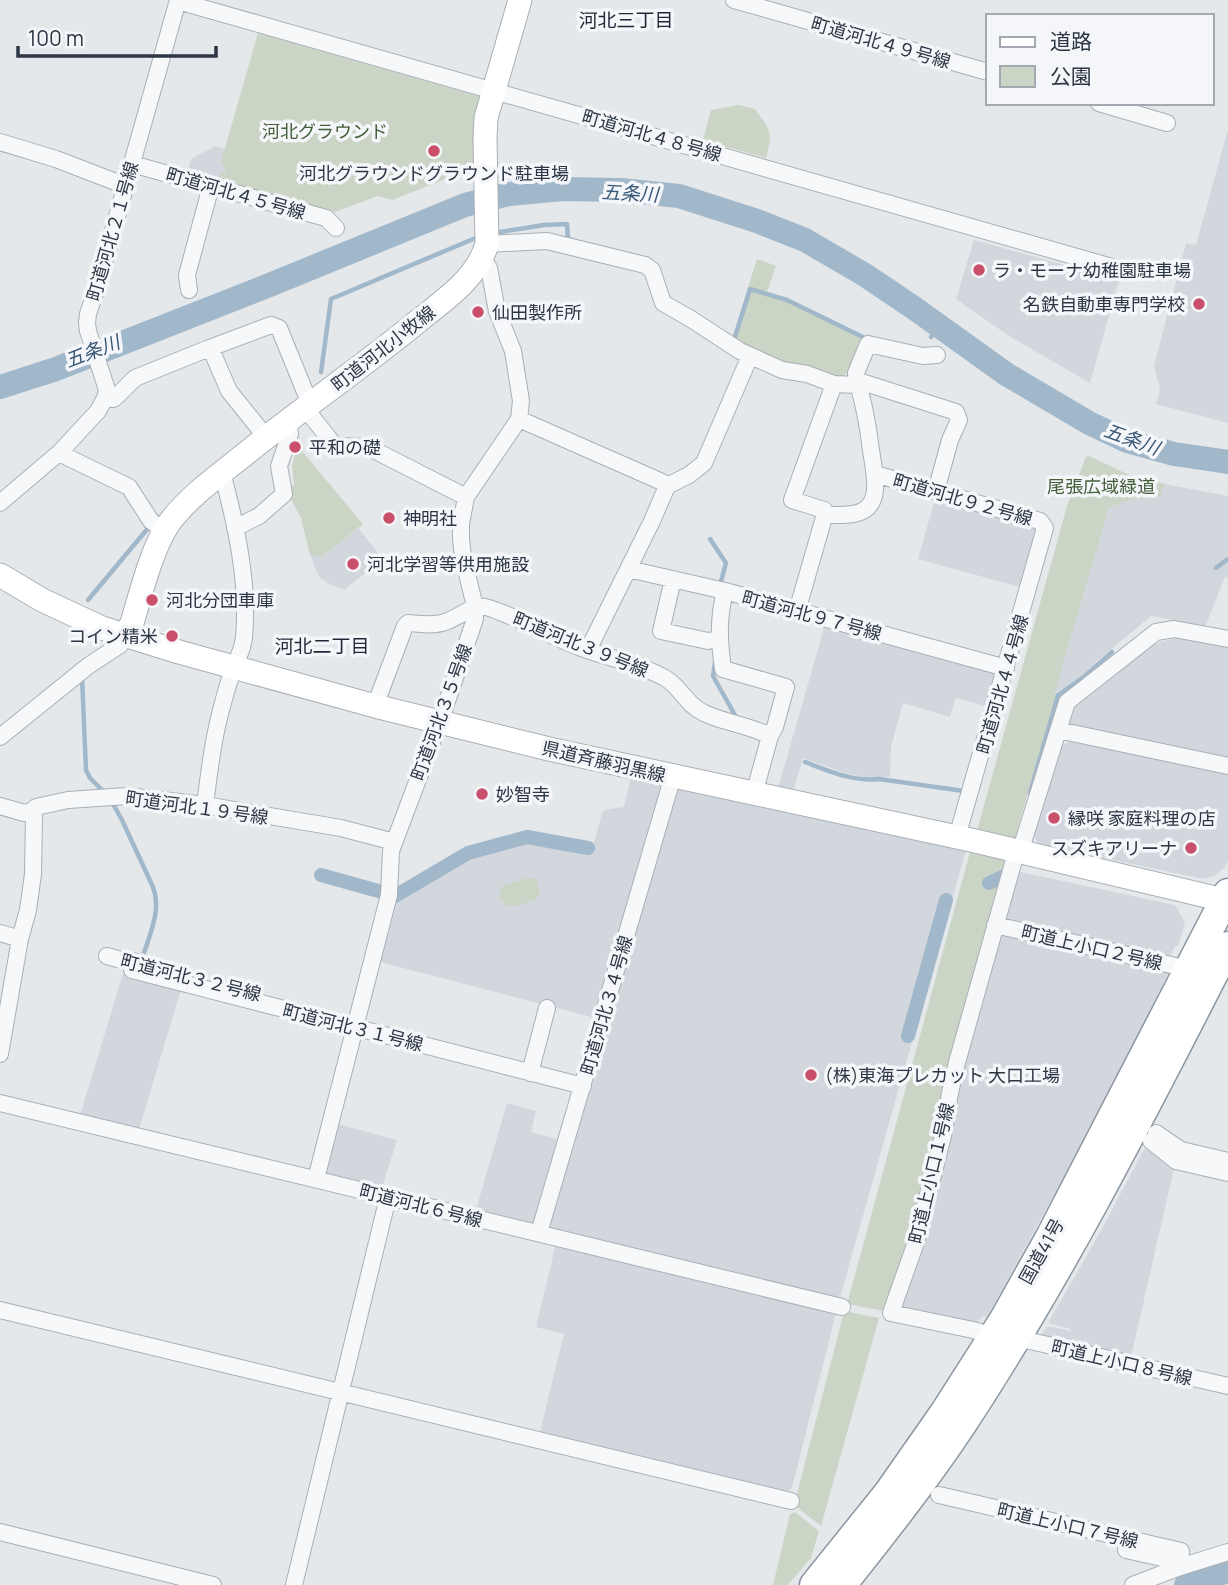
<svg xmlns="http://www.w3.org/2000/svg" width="1228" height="1585" font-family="Manrope,'Noto Sans JP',sans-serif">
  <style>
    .built { fill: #d2d7dd }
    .green { fill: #cbd5c6 }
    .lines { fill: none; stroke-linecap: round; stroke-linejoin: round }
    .stream { stroke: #a1b7ca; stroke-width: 4.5 }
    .canal { stroke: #a1b7ca; stroke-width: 14 }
    .river { stroke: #a1b7ca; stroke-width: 24 }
    .street-casing { stroke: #a9afb6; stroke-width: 18 }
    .secondary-casing { stroke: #a9afb6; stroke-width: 25 }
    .highway-casing { stroke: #8c96a2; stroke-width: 31 }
    .street { stroke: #f7f8fa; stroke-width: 16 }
    .secondary { stroke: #fff; stroke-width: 23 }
    .highway { stroke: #fff; stroke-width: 28 }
    .poi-dot { fill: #ca4f6a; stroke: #f4f6f9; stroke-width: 2.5 }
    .labels { text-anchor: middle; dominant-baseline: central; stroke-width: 7; stroke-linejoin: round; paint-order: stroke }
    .street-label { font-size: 18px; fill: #2c3644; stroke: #f4f6f9 }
    .park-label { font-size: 18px; fill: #435f3a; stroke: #f4f6f9 }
    .poi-label { font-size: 18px; fill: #2c3644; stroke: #f4f6f9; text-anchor: start }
    .neighbourhood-label { font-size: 19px; fill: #1e2735; stroke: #f4f6f9 }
    .water-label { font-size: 19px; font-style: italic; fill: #375776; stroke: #f4f6f9 }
  </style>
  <rect width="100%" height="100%" fill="#e4e8eb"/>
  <path class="built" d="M1228,129V423L1156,404L1160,389L1154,366L1186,243L1196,245Z
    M215,146L225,149L221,162L226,171L218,175L217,179L188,171L191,159Z
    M974,240L1119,280L1090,383L1009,336L956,299Z
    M1165,484L1228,496V578L1225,577L1205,627L1151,616L1098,660L1084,674L1053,695L1109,506L1136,498L1160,497Z
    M935,499L1036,527L1039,531L1023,588L918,559Z
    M358,528L383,559L344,590L327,583L319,577L310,555L322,557Z
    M825,625L995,672L998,676L988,707L956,698L950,717L903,703L891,747L890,777H865L848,774L803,758L793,791L778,788Z
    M1181,636L1228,645V760L1071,726L1068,721L1072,709L1151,645Z
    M1071,740L1228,772V861L1224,868L1214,876L1203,879L1038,844L1034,836L1061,746Z
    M631,776L667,784L641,854V860L599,1019L380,962L397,898L471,853L527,839L592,850L602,813L604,810L624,807Z
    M674,784L966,850L839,1301L792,1488L785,1492L539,1436L564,1334L536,1327L558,1235L546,1231Z
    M1016,871L1175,905L1185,922L1178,946H1175L1165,967L1170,970L1103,1106L987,1317L983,1316L974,1326L898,1307L954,1089Z
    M124,970L182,986L138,1133L79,1119Z
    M507,1103L536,1111L531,1132L563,1141L533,1227L475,1213Z
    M334,1123L397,1140L381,1191L322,1173Z
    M1148,1142L1175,1164L1131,1357L1041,1336L1047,1326L1071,1331V1329L1048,1323L1099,1234Z"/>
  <path class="green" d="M258,33L481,97L479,162L456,175L392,200L378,196L335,212L217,179L218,175L226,171L221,162Z
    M739,105L755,109C771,131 773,132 766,158L703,140L711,110Z
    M757,259L776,266L767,292L748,287Z
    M750,291L787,302L866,339L850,371L839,379L785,367L735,342Z
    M297,445L363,524L322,557L310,555L301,518L286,490L285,486L294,485L292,466Z
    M1089,456L1127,474L1165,484L1160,497L1136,498L1109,507L1054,694L1057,693L1015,838L979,830L978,827L1067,506L1086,457Z
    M970,852L1008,860L1002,875L956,1035L944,1087L936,1138L909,1241L885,1311L847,1304Z
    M531,877L537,881L540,890L536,899C522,904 505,914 499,895L502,886Z
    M848,1312L879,1318L821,1526L794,1505L843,1316Z
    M795,1512L819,1531L811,1558L788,1585H773L790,1514Z"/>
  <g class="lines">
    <path class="stream" d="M500,232L544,225L567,224L568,239L572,240
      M931,337L940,327
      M731,338L734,340L750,289L787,300L869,340
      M321,372L331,299L478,237
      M710,539L726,563L720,585
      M1216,568L1228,559
      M88,600L149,527
      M715,663L713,676L736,717
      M82,677L86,770L90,778L105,793
      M805,762C829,771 853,782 879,779L964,791
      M1030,793L1058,695L1085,676L1112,652
      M112,802L122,820L153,887C162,911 149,936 142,959"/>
    <path class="canal" d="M321,875L382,892
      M989,883L1002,877
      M395,896L468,853L527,837L588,848
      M908,1036L946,900"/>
    <path class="river" d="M0,387L56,369L272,284L465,205L509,194L563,189L621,190L679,196L757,221L805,240L865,275L914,308L1006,374L1089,423L1127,441L1174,454L1228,462
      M1186,1585L1228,1571"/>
    <g class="street-casing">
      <path id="street" d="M734,0L988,72
        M178,1L1126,271
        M1099,103L1167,123
        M0,142L56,159L126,186
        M132,164L326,218L336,228
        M487,244L547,241L645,265L652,270L663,303L691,319L740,351L782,370L807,374L834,384L858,385C865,406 868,427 871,450C874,473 885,509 853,514C843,515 835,516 825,514
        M189,290L187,275L211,186
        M207,349L271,325L279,328L310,404
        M105,398L113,399L116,397L135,378L207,349L213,354L229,391L266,437
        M305,408L335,446L368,447L466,497
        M519,419L662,482L667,486
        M60,452L67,457L129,487L151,521L164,531
        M875,474L1040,521L1045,528L957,837
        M936,491L950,440L959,420L956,412L865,383L858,385L856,373L868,344L923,356L937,355
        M0,503L60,452L98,411L105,398L107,390L88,331L87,323L88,314L98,284L178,0
        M235,528L259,516L284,494L279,466L290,434L288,421
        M628,569L725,591
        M673,579L661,631L708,641L719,639
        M797,611L825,514L824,510L792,500L834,384
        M588,650L652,521L667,486L689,475L704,463L750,356
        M375,706L405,626L408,623C420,624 434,626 445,622C458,618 472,605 485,607C490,608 495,610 500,612C527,622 552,637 579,647C607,658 638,663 665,678C681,687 687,706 704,713C725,723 749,725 770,736L754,794
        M1058,730L1228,766
        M770,736L775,727L786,687L723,669C719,640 718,619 725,591L1006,668
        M0,737L88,666L120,645L125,636
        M205,805C209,774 212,744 220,714C224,699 228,682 234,668C238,657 243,649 244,637C249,582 236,525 222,472
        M0,806L24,813L32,811L36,807L68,800L127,796L205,805L341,828L394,842
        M995,925L1189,969
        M0,933L20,939
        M107,956L125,961L144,964
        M134,961L132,970L583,1086
        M0,1054L20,939L28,910L33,874L34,816L32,811
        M530,1073L547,1008
        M0,1103L842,1307
        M1156,1133L1181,1150L1228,1161
        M1151,1141L1176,1161L1228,1173
        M316,1179L389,895L391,851L443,713L475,619V607L463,557L461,539V524L466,497L519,419L521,401L513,351L497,311L489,268L482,257
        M539,1233L673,776
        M0,1310L791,1501
        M994,1336L973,1330L891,1313L915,1245L943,1136L950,1093L956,1066L1014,860L1020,852L1067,702L1156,632L1174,629L1228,639
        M1017,1338L1228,1386
        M939,1495L1181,1551L1180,1567
        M0,1532L213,1585
        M1126,1550L1180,1562
        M294,1585L388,1197
        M1133,1585L1180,1567L1228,1552"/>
    </g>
    <g class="secondary-casing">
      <path id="secondary" d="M0,575L42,600L102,628L179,652L375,706L549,749L971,840L1228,901
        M125,636L132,623C141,593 152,548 169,523C188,497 219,475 244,455C301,409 361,368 417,322C444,300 477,279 487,244L485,138L486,118L520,0"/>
    </g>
    <g class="highway-casing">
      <path id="highway" d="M814,1585L888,1493L944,1413L1004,1319L1051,1235L1228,893
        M842,1585C884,1532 926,1479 963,1423C1063,1271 1145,1108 1228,946"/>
    </g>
    <use href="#street" class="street"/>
    <use href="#secondary" class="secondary"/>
    <use href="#highway" class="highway"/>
  </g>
  <g class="poi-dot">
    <circle cx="434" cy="151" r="7"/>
    <circle cx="979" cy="270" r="7"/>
    <circle cx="1199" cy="304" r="7"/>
    <circle cx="478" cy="312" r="7"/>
    <circle cx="295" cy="447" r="7"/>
    <circle cx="389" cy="518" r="7"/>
    <circle cx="353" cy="564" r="7"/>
    <circle cx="152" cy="600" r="7"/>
    <circle cx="172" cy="636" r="7"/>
    <circle cx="482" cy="794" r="7"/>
    <circle cx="1054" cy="818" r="7"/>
    <circle cx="1191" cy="848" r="7"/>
    <circle cx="811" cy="1075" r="7"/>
  </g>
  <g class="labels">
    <g class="street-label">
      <text transform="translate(881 42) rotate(16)">町道河北４９号線</text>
      <text transform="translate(652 135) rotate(16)">町道河北４８号線</text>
      <text transform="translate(236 193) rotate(16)">町道河北４５号線</text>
      <text transform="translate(112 231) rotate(-74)">町道河北２１号線</text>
      <text transform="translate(383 348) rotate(-38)">町道河北小牧線</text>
      <text transform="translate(963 499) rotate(16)">町道河北９２号線</text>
      <text transform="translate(812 615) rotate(15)">町道河北９７号線</text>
      <text transform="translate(581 644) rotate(22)">町道河北３９号線</text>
      <text transform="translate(1002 684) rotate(-74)">町道河北４４号線</text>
      <text transform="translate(441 712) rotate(-70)">町道河北３５号線</text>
      <text transform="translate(604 761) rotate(13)">県道斉藤羽黒線</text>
      <text transform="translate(197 807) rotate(8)">町道河北１９号線</text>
      <text transform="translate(1092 947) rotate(13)">町道上小口２号線</text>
      <text transform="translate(191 977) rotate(14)">町道河北３２号線</text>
      <text transform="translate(606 1005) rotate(-74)">町道河北３４号線</text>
      <text transform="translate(353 1027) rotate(14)">町道河北３１号線</text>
      <text transform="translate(931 1173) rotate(-77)">町道上小口１号線</text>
      <text transform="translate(421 1205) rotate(14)">町道河北６号線</text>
      <text transform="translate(1041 1251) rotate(-61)">国道41号</text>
      <text transform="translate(1122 1362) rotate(13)">町道上小口８号線</text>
      <text transform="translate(1068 1525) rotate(13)">町道上小口７号線</text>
    </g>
    <g class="park-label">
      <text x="325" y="131">河北グラウンド</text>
      <text x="1101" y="486">尾張広域緑道</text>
    </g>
    <g class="poi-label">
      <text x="434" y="173" text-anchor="middle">河北グラウンドグラウンド駐車場</text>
      <text x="993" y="270">ラ・モーナ幼稚園駐車場</text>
      <text x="1185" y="304" text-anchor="end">名鉄自動車専門学校</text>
      <text x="492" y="312">仙田製作所</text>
      <text x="309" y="447">平和の礎</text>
      <text x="403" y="518">神明社</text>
      <text x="367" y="564">河北学習等供用施設</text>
      <text x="166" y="600">河北分団車庫</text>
      <text x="158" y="636" text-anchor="end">コイン精米</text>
      <text x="496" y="794">妙智寺</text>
      <text x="1068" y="818">縁咲 家庭料理の店</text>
      <text x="1177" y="848" text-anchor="end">スズキアリーナ</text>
      <text x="825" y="1075">(株)東海プレカット 大口工場</text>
    </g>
    <g class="neighbourhood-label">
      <text x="626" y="20">河北三丁目</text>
      <text x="322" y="646">河北二丁目</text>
    </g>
    <g class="water-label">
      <text transform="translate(630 193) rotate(3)">五条川</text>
      <text transform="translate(92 351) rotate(-21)">五条川</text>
      <text transform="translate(1132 439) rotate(20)">五条川</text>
    </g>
  </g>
  <rect x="986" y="14" width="228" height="91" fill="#f4f6f9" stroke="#a4a9b1" stroke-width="2"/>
  <rect x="1000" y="37" width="35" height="10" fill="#ffffff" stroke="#a4a9b1" stroke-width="2"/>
  <text x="1050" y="49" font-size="21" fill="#2c3644">道路</text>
  <rect x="1000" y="66" width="35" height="21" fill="#cbd5c6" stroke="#a4a9b1" stroke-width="2"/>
  <text x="1050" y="84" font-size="21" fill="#2c3644">公園</text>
  <path d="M18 46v10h198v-10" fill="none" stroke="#2c3644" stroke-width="3.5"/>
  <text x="28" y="46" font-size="21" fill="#2c3644" stroke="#f4f6f9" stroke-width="5" paint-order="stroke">100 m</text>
</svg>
